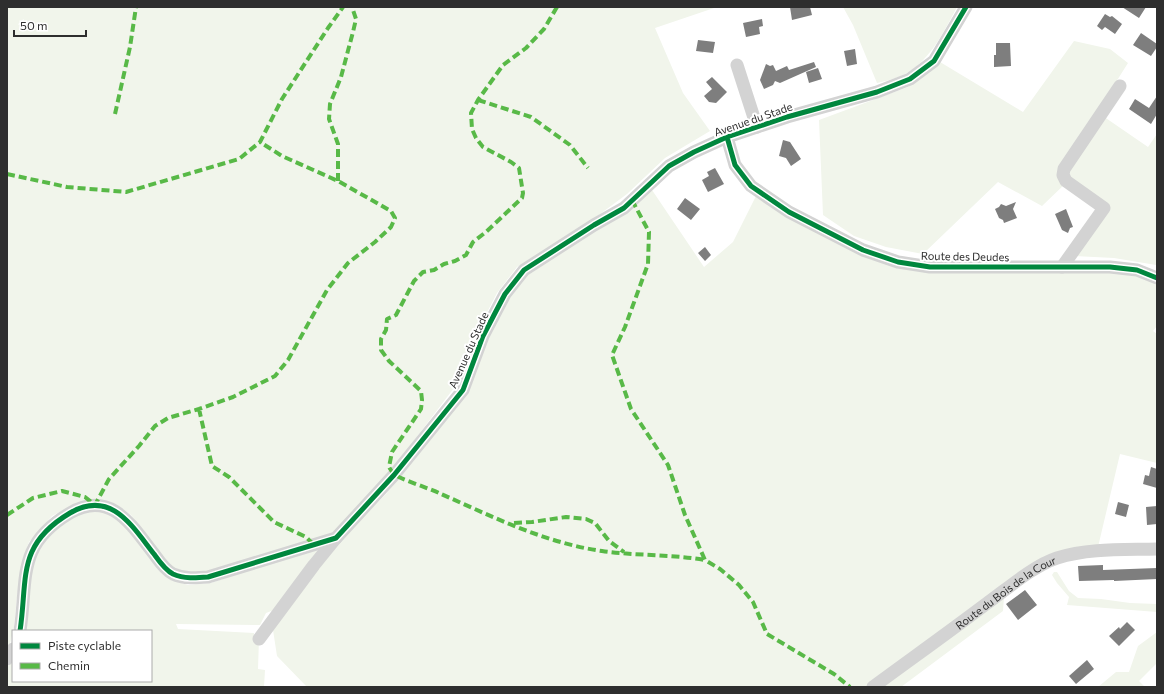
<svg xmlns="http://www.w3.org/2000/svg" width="1164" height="694" font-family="Commissioner,sans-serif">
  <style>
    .green { fill: #f1f5eb }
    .building { fill: #7e7e7e }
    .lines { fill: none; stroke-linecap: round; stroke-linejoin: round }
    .minor { stroke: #d3d3d3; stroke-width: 13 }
    .quiet { stroke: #58b947; stroke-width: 4; stroke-dasharray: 8 4; stroke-linecap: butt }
    .cycleway-casing { stroke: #fff; stroke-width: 8 }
    .cycleway { stroke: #00873e; stroke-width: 5 }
    .labels { text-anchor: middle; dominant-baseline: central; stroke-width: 4; stroke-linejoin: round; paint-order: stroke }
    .street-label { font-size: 11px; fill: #2e2e2e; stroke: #fff }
  </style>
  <rect width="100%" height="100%" fill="#fff"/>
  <path class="green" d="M7,7H717L655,28L683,93L710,131L665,158L627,194L592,220L517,267L497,293L480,326L460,380L381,484L333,533L210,571L187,573L174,568L157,553L131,515L115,504L96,499L77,503L52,516L29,542L23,558L17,597L14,627L9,648L7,650Z
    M843,7H957C943,33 928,66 898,77C891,80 884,81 877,83L853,25Z
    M1074,41L1110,49L1128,63L1097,112L1148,147L1157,134V263L1156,265L1114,258L1074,256L1104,210L1066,183L1042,206L998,182L923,254L886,247L854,236L823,215L819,120L908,87L940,62L1023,112Z
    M652,190L704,267L733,242L756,196L902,268L1114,270L1157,281V326L1153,331L1157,334V463L1120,454L1098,547L1022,572L866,687H307L277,656L273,630L338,542L386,494L438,428L508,296L528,273Z
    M94,510L112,515L125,524L171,580L188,585L211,583L327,545L274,610L266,613L260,625L176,624L178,629L254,633V639H259L258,669L265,670L264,687H7V668L13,659V681H151V631H25C32,574 26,526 94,510Z
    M1054,572H1057L1069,591L1078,598L1101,599L1130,603L1157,604V612L1067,605L1069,597L1057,583L1052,575Z
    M1004,597L1003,611L901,687H879Z
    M1157,632V663L1139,681L1145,687H1098L1116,672H1129L1138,646Z"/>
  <path class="building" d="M790,7H810L812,15L792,20Z
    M1122,7H1146L1139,18Z
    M1105,14L1110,17L1112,16L1122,24L1115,34L1105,27L1102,30L1097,26Z
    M762,19L763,26L759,27L760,34L746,37L743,23Z
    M1141,33L1157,44V47L1151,56L1133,45Z
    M698,40L715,42L713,53L696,51Z
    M996,43H1010L1011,66L994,67V55H996Z
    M855,49L857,64L847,66L844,51Z
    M814,62L816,67L780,83L775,81L773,85L764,89L760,80L766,64L770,66L773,65L776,71L787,66L789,70Z
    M818,68L822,79L809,83L806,72Z
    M712,77L727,92L716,103L709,102L704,96L712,89L706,82Z
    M1157,96V114L1151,124L1129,109L1135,99L1149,108Z
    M783,140L790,142L801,159L791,166L786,158L779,156Z
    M715,168L724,184L708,192L702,180L709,176L707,172Z
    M685,198L700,209L691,220L677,209Z
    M1016,202L1013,209L1017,218L1004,223L1003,220L999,218L995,209L999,207L1001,204L1006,206Z
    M1066,209L1073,227L1070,228L1068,233L1062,230L1055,214Z
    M705,247L711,255L705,261L698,253Z
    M1151,467L1157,469V488L1143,484L1145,475L1149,476Z
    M1118,502L1129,505L1126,517L1115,514Z
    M1157,506V524L1147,525L1146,507Z
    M1103,565V570L1157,568V579L1114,581V580L1079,581L1078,566Z
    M1025,590L1037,605L1018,620L1006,604Z
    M1127,622L1135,630L1119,646L1109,636L1119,627L1120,629Z
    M1087,660L1094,669L1076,684L1069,676Z"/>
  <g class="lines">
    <g class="minor">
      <path d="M737,65L757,127"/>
      <path d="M727,137L735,165L751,186L789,212L863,250L898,262L930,267H1110L1137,270L1157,278"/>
      <path d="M1062,267L1104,208L1066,181L1063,175L1064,169L1120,86"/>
      <path d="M20,631C28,578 16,545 70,513C111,489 132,526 154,554C159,561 165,570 173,574C184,579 196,578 208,577L336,538L394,475L463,390L483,336L505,294L524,270L594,225L624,208L669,166L694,152L727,137L787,117L877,92L910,79L934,61L966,7"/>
      <path d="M259,639L314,565L336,538"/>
      <path d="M7,659L13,649"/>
      <path id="s1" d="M873,687C911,659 949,632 986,604C1007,589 1033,566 1057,558C1089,548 1125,550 1157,549"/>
    </g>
    <path class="quiet" d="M557,7L544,29L526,48L503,65L478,100L471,113L472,129L476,138L483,147L511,162L519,168L523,193L522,198L486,232L473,242L466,255L455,261L444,264L434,270L423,272L414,281L396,315L387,319L386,330L381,339V350L389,361L421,391L422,400L421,409L392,452L389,467C390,469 392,472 394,474C397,478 431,489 439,493C491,516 545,543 602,551C636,556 671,554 705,560
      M478,100L531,117L570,145L588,168
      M115,114L130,47L136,7
      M7,174L67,187L126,192L239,159L260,142L282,99L328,28L343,7
      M338,181V144L329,119L330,104L341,77L353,32L356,19L352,7
      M632,200L649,232L648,264L625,327L612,355L631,409L668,465L685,515L705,560L720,569L739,585L753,602L767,634L834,674L850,687
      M199,409L212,466L229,477L274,522L306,537L314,545
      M7,515L33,498L62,491L85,497L95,505L109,479L139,446L155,426L168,418L199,409L233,397L275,376L288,360L327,290L348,263L375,242L391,227L395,218L391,211L338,181L282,156L260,142
      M514,523L532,522L566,517L586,519L595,523L609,541L624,552"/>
    <g class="cycleway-casing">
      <path id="cycleway" d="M727,137L735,165L751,186L789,212L863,250L898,262L930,267H1110L1137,270L1157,278
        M20,631C28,578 16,545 70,513C111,489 132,526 154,554C159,561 165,570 173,574C184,579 196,578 208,577L336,538L394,475L463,390L483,336L505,294L524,270L594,225L624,208L669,166L694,152L727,137L787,117L877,92L910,79L934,61L966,7"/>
    </g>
    <use href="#cycleway" class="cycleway"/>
  </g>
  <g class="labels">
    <g class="street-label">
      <text transform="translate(753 119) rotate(-19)">Avenue du Stade</text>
      <text transform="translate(965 256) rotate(1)">Route des Deudes</text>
      <text transform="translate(468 350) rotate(-66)">Avenue du Stade</text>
      <text stroke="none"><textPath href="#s1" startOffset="163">Route du Bois de la Cour</textPath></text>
    </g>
  </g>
  <rect width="1164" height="694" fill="none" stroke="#2e2e2e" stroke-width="16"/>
  <rect x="12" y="630" width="140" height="52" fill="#ffffff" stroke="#ababab"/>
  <rect x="20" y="643" width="20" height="6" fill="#00873e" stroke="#ababab"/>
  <text x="48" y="650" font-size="12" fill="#2e2e2e">Piste cyclable</text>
  <rect x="20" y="663" width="20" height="6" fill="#58b947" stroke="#ababab"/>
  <text x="48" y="670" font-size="12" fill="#2e2e2e">Chemin</text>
  <path d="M14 30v6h72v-6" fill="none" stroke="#2e2e2e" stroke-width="2"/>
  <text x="20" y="30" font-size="12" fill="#2e2e2e" stroke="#ffffff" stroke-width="3" paint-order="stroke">50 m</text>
</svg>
